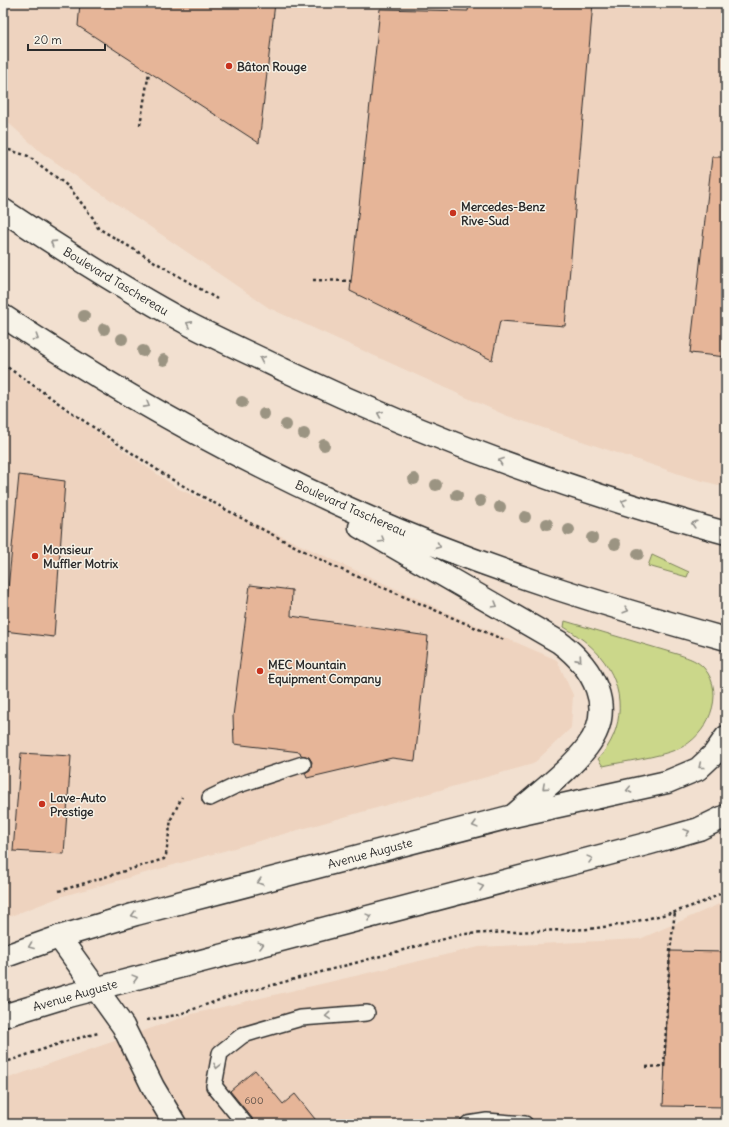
<svg xmlns="http://www.w3.org/2000/svg" width="729" height="1127" font-family="Delius,sans-serif">
  <style>
    .built { fill: #eed3bf }
    .green { fill: #cbd78a; stroke: #7b815a }
    .building { fill: #e6b598; stroke: #2b2b2b }
    .lines { fill: none; stroke-linecap: round; stroke-linejoin: round }
    .service-casing { stroke: #2b2b2b; stroke-width: 18 }
    .minor-casing { stroke: #2b2b2b; stroke-width: 25 }
    .secondary-casing { stroke: #2b2b2b; stroke-width: 25 }
    .primary-casing { stroke: #2b2b2b; stroke-width: 25 }
    .path { stroke: #2b2b2b; stroke-width: 2.5; stroke-dasharray: 3 3; stroke-linecap: butt }
    .service { stroke: #f7f3e8; stroke-width: 15 }
    .minor { stroke: #f7f3e8; stroke-width: 22 }
    .secondary { stroke: #f7f3e8; stroke-width: 22 }
    .primary { stroke: #f7f3e8; stroke-width: 22 }
    .tree { fill: #9b9482 }
    .oneway { stroke: #918f8a }
    .poi-dot { fill: #c8321e; stroke: #f7f3e8; stroke-width: 1.5 }
    .labels { text-anchor: middle; dominant-baseline: central; stroke-width: 3; stroke-linejoin: round; paint-order: stroke }
    .number-label { font-size: 10px; fill: #5a4e46 }
    .poi-label { font-size: 12px; font-weight: bold; fill: #2b2b2b; stroke: #f7f3e8; text-anchor: start }
    .street-label { font-size: 12px; fill: #2b2b2b; stroke: #f7f3e8 }
  </style>
  <rect width="100%" height="100%" fill="#f2e0d0"/>
  <filter id="ink" filterUnits="userSpaceOnUse"><feTurbulence type="fractalNoise" baseFrequency=".025" numOctaves="2"/><feDisplacementMap in="SourceGraphic" scale="8" xChannelSelector="R" yChannelSelector="G"/><feConvolveMatrix kernelMatrix="1 2 1 2 8 2 1 2 1" color-interpolation-filters="sRGB"/></filter>
  <g filter="url(#ink)">
    <path class="built" d="M3,3H726V487L688,477L505,415L269,308L42,153L3,118Z
      M3,366L177,488L455,616L557,660L573,695L571,728L533,764L63,896L3,919Z
      M726,901V1124H3V1080L192,1014L479,947L640,939Z"/>
    <path class="green" d="M652,555L689,572L687,577L648,566Z
      M565,621L680,655C689,658 698,661 704,668C727,694 707,737 678,749C655,758 626,761 603,766L598,759C626,729 626,687 600,656C590,644 577,635 564,627Z"/>
    <path class="building" d="M80,3H275L259,143L78,26Z
      M469,3H593L565,326L500,321L492,360L350,291L380,9L468,11Z
      M712,157H726V357L690,353Z
      M19,475L65,481L54,637L4,631Z
      M250,585L292,590L291,616L428,636L415,761L392,758L307,778L305,773L310,770L312,762L309,757L301,755L300,752L234,744L233,716Z
      M21,753L71,756L64,854L13,851Z
      M670,951L726,952V1107L663,1106Z
      M255,1070L283,1104L295,1094L319,1124H254L252,1118L230,1091Z"/>
    <g class="lines">
      <g class="service-casing">
        <path id="service" d="M210,798L235,786L303,764
          M245,1124L214,1086L220,1053L243,1035L301,1018L367,1013
          M468,1124L487,1121L525,1124"/>
      </g>
      <g class="minor-casing">
        <path id="minor" d="M59,937L123,1026L153,1087L175,1124"/>
      </g>
      <g class="secondary-casing">
        <path id="secondary" d="M3,957L59,937L136,914L513,816L667,782L698,769L714,754L726,737
          M3,1016L68,996L650,843L699,829L726,816"/>
      </g>
      <g class="primary-casing">
        <path id="primary" d="M3,210C63,250 124,289 187,323C219,340 252,354 284,370C426,437 574,492 726,533
          M3,316C117,392 238,460 363,515C480,567 603,605 726,639
          M360,527L559,642C593,667 617,708 587,747C569,771 536,795 513,816"/>
      </g>
      <path class="path" d="M140,125L149,72
        M3,148L28,156L69,187L93,218L98,228L217,299
        M313,280L351,281
        M3,364L84,421L171,479L252,524L333,566L504,640
        M59,891L164,859L166,855L171,819L182,797
        M147,1020L177,1015L228,997L463,934L589,929L625,924L675,912L706,901L726,891
        M3,1063L67,1041L98,1033
        M646,1067L664,1066L670,951L675,912"/>
      <use href="#service" class="service"/>
      <use href="#minor" class="minor"/>
      <use href="#secondary" class="secondary"/>
      <use href="#primary" class="primary"/>
    </g>
    <g class="tree">
      <circle cx="84" cy="316" r="6"/>
      <circle cx="104" cy="329" r="6"/>
      <circle cx="122" cy="339" r="6"/>
      <circle cx="143" cy="351" r="6"/>
      <circle cx="164" cy="360" r="6"/>
      <circle cx="242" cy="402" r="6"/>
      <circle cx="264" cy="414" r="6"/>
      <circle cx="286" cy="425" r="6"/>
      <circle cx="304" cy="434" r="6"/>
      <circle cx="324" cy="445" r="6"/>
      <circle cx="414" cy="479" r="6"/>
      <circle cx="436" cy="485" r="6"/>
      <circle cx="457" cy="495" r="6"/>
      <circle cx="480" cy="501" r="6"/>
      <circle cx="500" cy="507" r="6"/>
      <circle cx="525" cy="517" r="6"/>
      <circle cx="547" cy="524" r="6"/>
      <circle cx="569" cy="530" r="6"/>
      <circle cx="592" cy="538" r="6"/>
      <circle cx="615" cy="544" r="6"/>
      <circle cx="638" cy="554" r="6"/>
    </g>
    <defs><path id="oneway-chevron" d="M-2-3.5L2.5 0L-2 3.5" fill="none" stroke-width="1.6" stroke-linecap="round" stroke-linejoin="round"/></defs>
    <g class="oneway">
      <use href="#oneway-chevron" transform="translate(53 243) rotate(-147)"/>
      <use href="#oneway-chevron" transform="translate(189 324) rotate(-152)"/>
      <use href="#oneway-chevron" transform="translate(36 338) rotate(33)"/>
      <use href="#oneway-chevron" transform="translate(262 359) rotate(-155)"/>
      <use href="#oneway-chevron" transform="translate(147 405) rotate(29)"/>
      <use href="#oneway-chevron" transform="translate(380 414) rotate(-157)"/>
      <use href="#oneway-chevron" transform="translate(501 461) rotate(-160)"/>
      <use href="#oneway-chevron" transform="translate(624 502) rotate(-163)"/>
      <use href="#oneway-chevron" transform="translate(694 524) rotate(-163)"/>
      <use href="#oneway-chevron" transform="translate(382 540) rotate(30)"/>
      <use href="#oneway-chevron" transform="translate(438 546) rotate(22)"/>
      <use href="#oneway-chevron" transform="translate(495 605) rotate(30)"/>
      <use href="#oneway-chevron" transform="translate(626 610) rotate(16)"/>
      <use href="#oneway-chevron" transform="translate(579 659) rotate(48)"/>
      <use href="#oneway-chevron" transform="translate(701 766) rotate(141)"/>
      <use href="#oneway-chevron" transform="translate(545 787) rotate(138)"/>
      <use href="#oneway-chevron" transform="translate(629 790) rotate(168)"/>
      <use href="#oneway-chevron" transform="translate(475 825) rotate(165)"/>
      <use href="#oneway-chevron" transform="translate(687 832) rotate(-17)"/>
      <use href="#oneway-chevron" transform="translate(590 859) rotate(-15)"/>
      <use href="#oneway-chevron" transform="translate(260 882) rotate(164)"/>
      <use href="#oneway-chevron" transform="translate(481 887) rotate(-15)"/>
      <use href="#oneway-chevron" transform="translate(134 915) rotate(165)"/>
      <use href="#oneway-chevron" transform="translate(369 917) rotate(-15)"/>
      <use href="#oneway-chevron" transform="translate(261 945) rotate(-15)"/>
      <use href="#oneway-chevron" transform="translate(31 946) rotate(159)"/>
      <use href="#oneway-chevron" transform="translate(135 978) rotate(-15)"/>
      <use href="#oneway-chevron" transform="translate(328 1016) rotate(175)"/>
      <use href="#oneway-chevron" transform="translate(217 1066) rotate(102)"/>
    </g>
  </g>
  <g class="poi-dot">
    <circle cx="229" cy="66" r="4"/>
    <circle cx="453" cy="213" r="4"/>
    <circle cx="35" cy="556" r="4"/>
    <circle cx="260" cy="671" r="4"/>
    <circle cx="42" cy="804" r="4"/>
  </g>
  <g class="labels">
    <g class="number-label">
      <text x="254" y="1100">600</text>
    </g>
    <g class="poi-label">
      <text x="237" y="66">Bâton Rouge</text>
      <text x="461" y="206">Mercedes-Benz<tspan x="461" dy="14">Rive-Sud</tspan></text>
      <text x="43" y="549">Monsieur<tspan x="43" dy="14">Muffler Motrix</tspan></text>
      <text x="268" y="664">MEC Mountain<tspan x="268" dy="14">Equipment Company</tspan></text>
      <text x="50" y="797">Lave-Auto<tspan x="50" dy="14">Prestige</tspan></text>
    </g>
    <g class="street-label">
      <text transform="translate(116 281) rotate(31)">Boulevard Taschereau</text>
      <text transform="translate(351 508) rotate(24)">Boulevard Taschereau</text>
      <text transform="translate(370 853) rotate(-15)">Avenue Auguste</text>
      <text transform="translate(75 995) rotate(-16)">Avenue Auguste</text>
    </g>
  </g>
  <rect width="729" height="1127" fill="none" stroke="#f7f3e8" stroke-width="16"/>
  <rect x="8" y="8" width="713" height="1111" fill="none" stroke="#2b2b2b" stroke-width="1.5" filter="url(#ink)"/>
  <path d="M28 44v6h77v-6" fill="none" stroke="#2b2b2b" stroke-width="2"/>
  <text x="34" y="44" font-size="12" fill="#2b2b2b" stroke="#f7f3e8" stroke-width="3" paint-order="stroke">20 m</text>
</svg>
